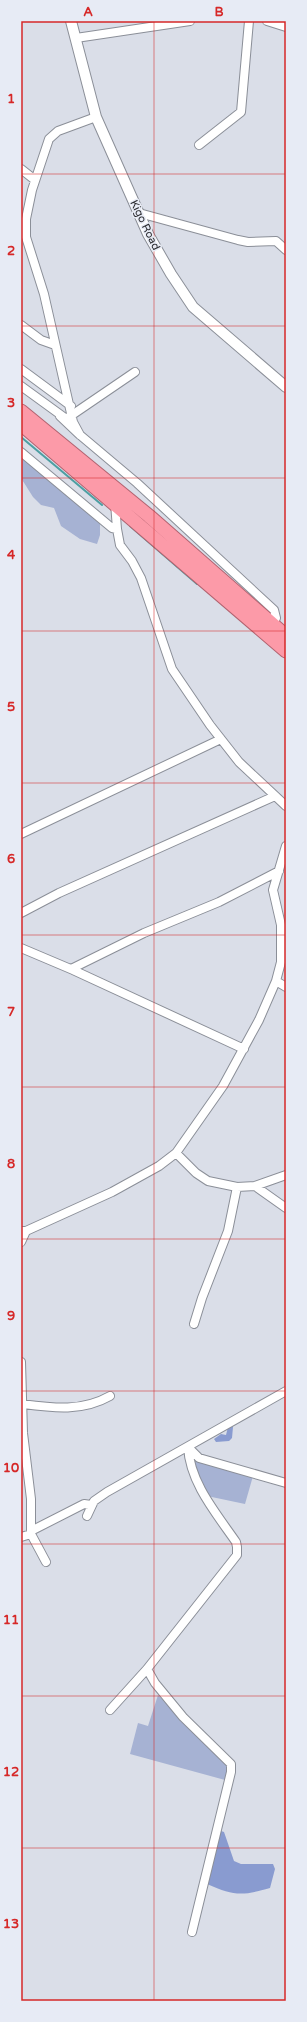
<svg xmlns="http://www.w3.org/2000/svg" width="307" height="2022" font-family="'Varela Round',sans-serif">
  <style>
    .green { fill: #a6b2d3 }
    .forest { fill: #899bd0 }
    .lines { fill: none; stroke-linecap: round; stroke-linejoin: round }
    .stream { stroke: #4d9fa3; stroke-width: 2 }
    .minor-casing { stroke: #8b8f98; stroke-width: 10 }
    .tertiary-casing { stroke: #8b8f98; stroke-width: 12 }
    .trunk-casing { stroke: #b26370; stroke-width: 15 }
    .minor { stroke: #fff; stroke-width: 8 }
    .tertiary { stroke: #fff; stroke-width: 10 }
    .trunk { stroke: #fc9aa8; stroke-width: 13 }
    .grid { fill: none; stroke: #d62828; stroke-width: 1; stroke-opacity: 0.55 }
    .labels { text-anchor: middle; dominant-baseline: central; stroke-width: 3; stroke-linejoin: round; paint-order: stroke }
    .street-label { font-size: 11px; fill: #292a2e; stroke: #e7ebf5 }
    .neatline { fill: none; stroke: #d62828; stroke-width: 1.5 }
    .grid-label { font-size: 13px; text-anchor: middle; font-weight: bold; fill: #d62828 }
  </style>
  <rect width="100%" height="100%" fill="#dadee8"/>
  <path class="green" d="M21,453L100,520V535L97,544L80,539L61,526L54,508L41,505L33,497L21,478Z
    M191,1455L253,1476L245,1504L207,1496L197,1475Z
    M158,1695L189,1728L229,1766L225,1780L130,1754L138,1723L148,1726Z"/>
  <path class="forest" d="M230,1426L233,1427L232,1438L229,1441L216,1442L214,1439L221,1434L226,1435L228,1427Z
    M218,1830L224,1832L234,1861L241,1864H273L275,1869L270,1888C242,1896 234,1896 207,1884Z"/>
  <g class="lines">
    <path class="stream" d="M21,437L102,505
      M130,526L197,584"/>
    <g class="minor-casing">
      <path id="minor" d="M267,21L286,27
        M76,38L190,21
        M199,145L241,112L249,21
        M21,169L35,180
        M139,213L238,240L248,242L276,241L286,250
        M21,325L41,340L55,345
        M21,369L71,406
        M21,386L65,418L69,417L135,372
        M60,416L80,435L137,483L274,610L276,618L273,625
        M80,435L73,422L44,294L26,237V219L32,190L49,139L58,131L96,117
        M21,452L112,528L117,529
        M115,503L117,529L120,545L132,561L141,578L172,669L210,725L239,762L286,806
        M21,834L221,739
        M21,913L59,893L275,796
        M21,948L73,970L244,1049
        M71,969L144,933L219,902L279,871
        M276,981L286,987
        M176,1153L196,1173L208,1181L237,1187L255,1186L286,1175
        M255,1186L286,1208
        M21,1231H26L112,1192L159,1166L176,1153L223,1086L259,1020L276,981L281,962V925L273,890L286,846
        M21,1242L26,1231
        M194,1324L202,1298L228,1231L237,1187
        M21,1362L23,1433L31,1499V1534L46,1562
        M22,1404C53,1408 82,1412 110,1396
        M188,1447L199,1458L286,1483
        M87,1516L94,1501L107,1492L286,1391
        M31,1531L84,1504L91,1505
        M21,1537L31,1534
        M147,1669L155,1683L183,1717L231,1764V1772L192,1932
        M110,1710L147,1669L237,1555V1547L236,1542C216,1513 190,1483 188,1447"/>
    </g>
    <g class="tertiary-casing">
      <path id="tertiary" d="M71,21L96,117L148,234L171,274L193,307L286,387"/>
    </g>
    <g class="trunk-casing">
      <path id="trunk" d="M21,411L149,516L286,636
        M21,424L286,651"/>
    </g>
    <use href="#minor" class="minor"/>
    <use href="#tertiary" class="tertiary"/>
    <use href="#trunk" class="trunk"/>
  </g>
  <path class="grid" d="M154,21V2001M21,174H286M21,326H286M21,478H286M21,631H286M21,783H286M21,935H286M21,1087H286M21,1239H286M21,1391H286M21,1544H286M21,1696H286M21,1848H286"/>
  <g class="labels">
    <g class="street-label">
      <text transform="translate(145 225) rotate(64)">Kigo Road</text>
    </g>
  </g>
  <rect width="307" height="2022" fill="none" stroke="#e7ebf5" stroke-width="44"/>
  <rect x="22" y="22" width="263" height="1978" class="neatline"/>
  <g class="grid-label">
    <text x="88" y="16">A</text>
    <text x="219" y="16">B</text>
    <text x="11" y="103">1</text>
    <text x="11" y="255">2</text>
    <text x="11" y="407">3</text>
    <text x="11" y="559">4</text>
    <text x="11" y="711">5</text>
    <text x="11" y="863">6</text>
    <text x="11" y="1016">7</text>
    <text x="11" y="1168">8</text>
    <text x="11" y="1320">9</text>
    <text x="11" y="1472">10</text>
    <text x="11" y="1624">11</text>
    <text x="11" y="1776">12</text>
    <text x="11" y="1928">13</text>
  </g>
</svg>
